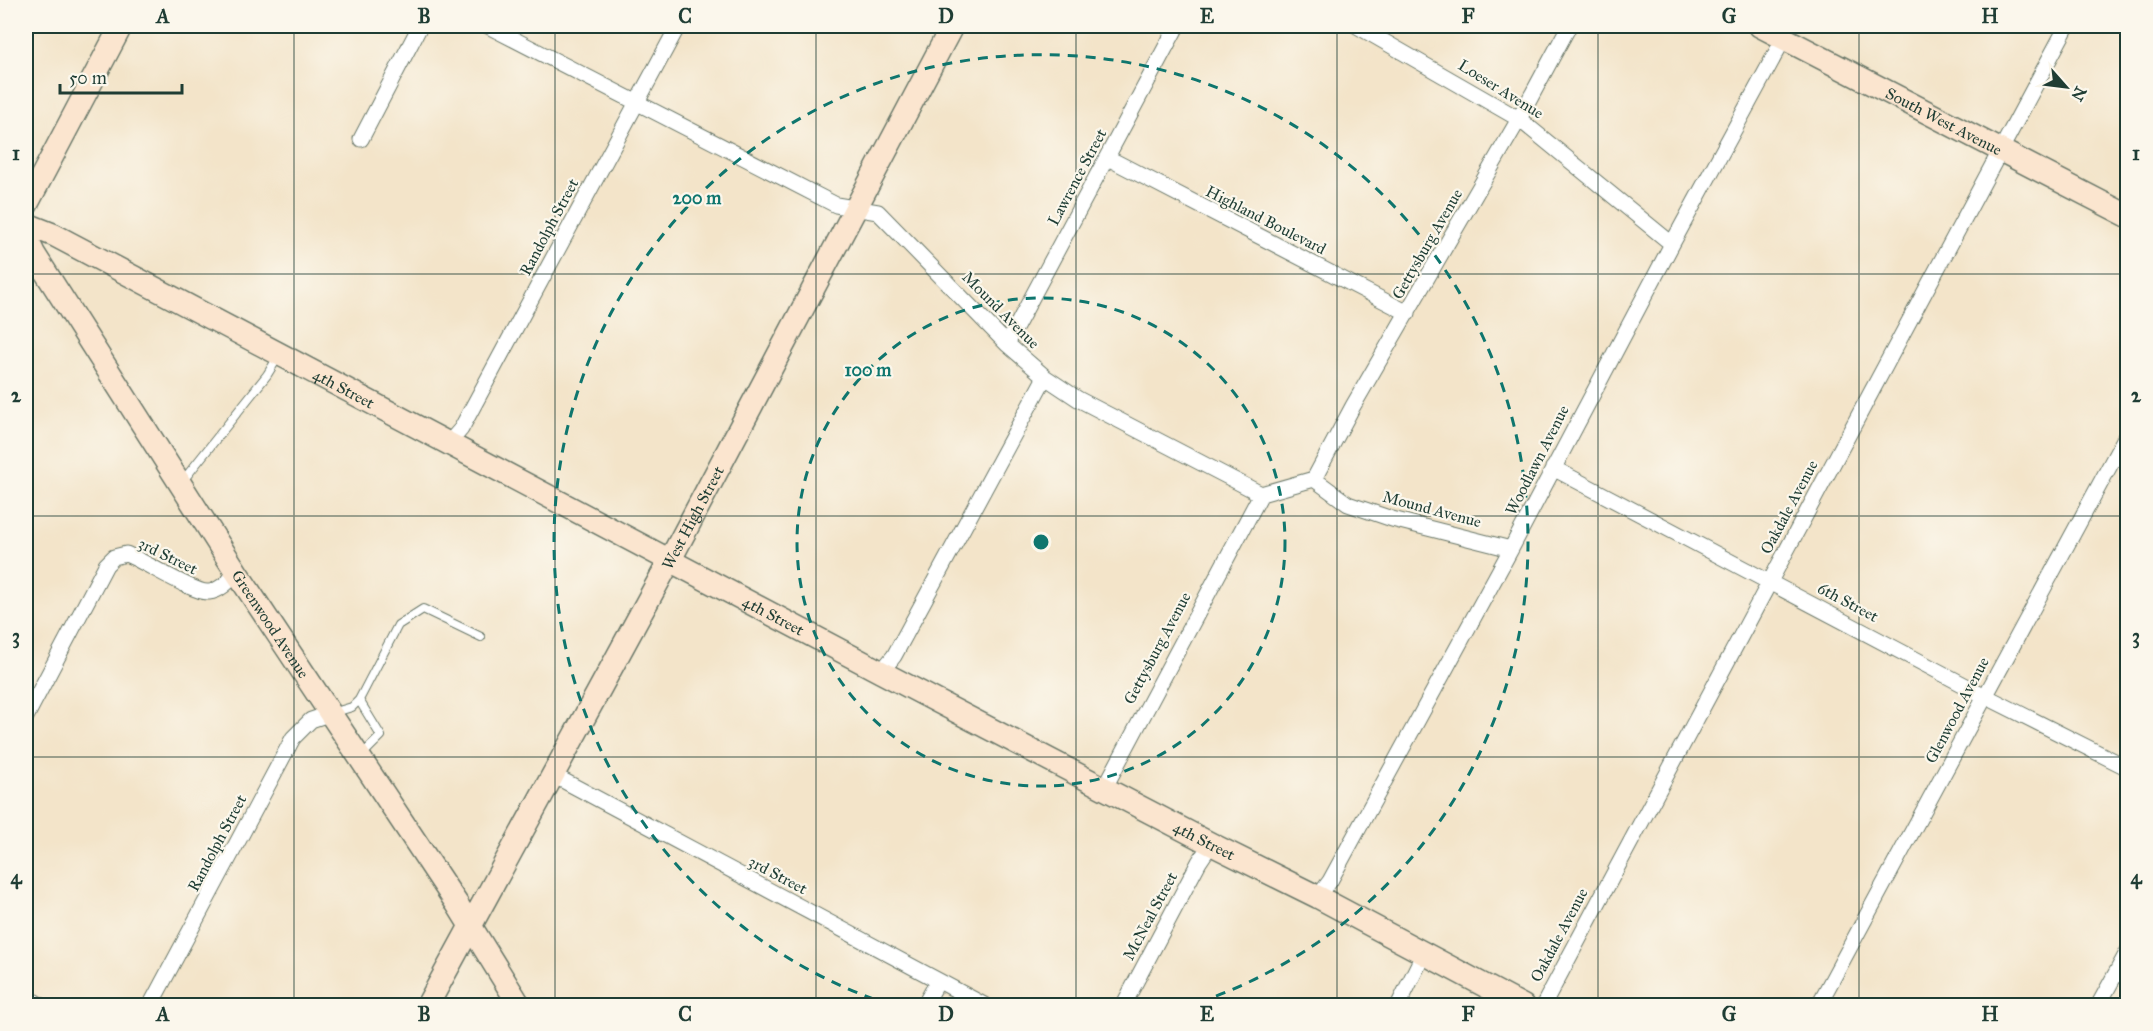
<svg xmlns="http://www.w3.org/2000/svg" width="2153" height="1031" font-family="'IM FELL Great Primer',serif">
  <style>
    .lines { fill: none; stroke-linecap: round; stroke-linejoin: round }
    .lane-casing { stroke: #697768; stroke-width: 10 }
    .street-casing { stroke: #697768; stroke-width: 17 }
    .secondary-casing { stroke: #697768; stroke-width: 25 }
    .lane { stroke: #fff; stroke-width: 8 }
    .street { stroke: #fff; stroke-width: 15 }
    .secondary { stroke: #fbe5cf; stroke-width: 22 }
    .grid { fill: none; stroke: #1f3d34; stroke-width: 1.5; stroke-opacity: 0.55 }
    .ring { fill: none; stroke: #0f766e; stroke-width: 3; stroke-dasharray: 10 8 }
    .labels { text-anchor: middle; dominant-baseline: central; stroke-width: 4.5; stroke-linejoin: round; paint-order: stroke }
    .street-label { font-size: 16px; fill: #1f3d34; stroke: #fbf7ec }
    .centre { fill: #0f766e; stroke: #fbf7ec; stroke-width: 3 }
    .ring-label { font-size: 18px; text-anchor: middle; font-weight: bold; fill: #0f766e; stroke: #fbf7ec; stroke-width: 4.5; stroke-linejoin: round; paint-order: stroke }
    .neatline { fill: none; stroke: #1f3d34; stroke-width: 2 }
    .grid-label { font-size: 20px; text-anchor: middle; font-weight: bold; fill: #1f3d34 }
  </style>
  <rect width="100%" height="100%" fill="#fbf7ec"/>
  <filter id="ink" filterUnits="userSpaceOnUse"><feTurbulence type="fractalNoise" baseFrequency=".0167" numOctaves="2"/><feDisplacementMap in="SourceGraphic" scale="12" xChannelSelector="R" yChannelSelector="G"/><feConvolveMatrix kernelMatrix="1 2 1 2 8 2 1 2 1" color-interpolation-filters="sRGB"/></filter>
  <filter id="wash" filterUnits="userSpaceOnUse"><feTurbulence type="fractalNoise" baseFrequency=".008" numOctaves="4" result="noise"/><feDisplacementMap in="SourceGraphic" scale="24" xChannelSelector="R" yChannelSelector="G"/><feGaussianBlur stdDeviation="1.35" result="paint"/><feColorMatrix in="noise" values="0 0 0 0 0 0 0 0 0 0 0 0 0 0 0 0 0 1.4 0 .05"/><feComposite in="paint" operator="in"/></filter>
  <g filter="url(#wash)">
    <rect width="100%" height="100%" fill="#f3e4c9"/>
  </g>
  <g filter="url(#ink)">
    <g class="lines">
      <g class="lane-casing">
        <path id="lane" d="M181,483L267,375L278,357
          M359,700L398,625L423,609L481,637
          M332,713L352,707L359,700L381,736L362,755"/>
      </g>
      <g class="street-casing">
        <path id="street" d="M488,26L836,205L878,212L1007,344L1045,377L1078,399L1261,494L1314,479L1348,504L1392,519L1511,549
          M1357,26L1519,119L1672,244
          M361,139L420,26
          M1108,158L1408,313
          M1007,344L1177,26
          M448,444L461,429L678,26
          M1553,468L1985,696L2128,768
          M1314,479L1353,406L1519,119L1569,26
          M881,672L894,656L1045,377
          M26,717L106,565L114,557L126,554C144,561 195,594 209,592C220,591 230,580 237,573
          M553,775L986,1006
          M1104,789L1261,494
          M1318,897L1330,881L1511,549L1672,244L1784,38
          M26,997L42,1006
          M150,1006L293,738L311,720L332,713
          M924,1006L938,981
          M1123,1006L1199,862L1211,844
          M1398,1006L1424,953
          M1543,1006L2067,26
          M1818,1006L2128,432
          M2098,1006L2128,951"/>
      </g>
      <g class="secondary-casing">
        <g id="secondary">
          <path id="s1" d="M1760,26L2128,216"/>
          <path d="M26,206L121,26"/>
          <path id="s2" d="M26,224L54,235L881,672L1211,844L1318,897L1523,1006"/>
          <path id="s3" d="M26,237L34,254L237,573L457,904L520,1006"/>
          <path id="s4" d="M427,1006L670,560L952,26"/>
        </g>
      </g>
      <use href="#lane" class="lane"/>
      <use href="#street" class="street"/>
      <use href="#secondary" class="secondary"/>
    </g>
  </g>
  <path class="grid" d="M294,26V1006M555,26V1006M816,26V1006M1076,26V1006M1337,26V1006M1598,26V1006M1859,26V1006M26,274H2128M26,516H2128M26,757H2128"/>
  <g class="ring">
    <circle cx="1041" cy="542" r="244"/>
    <path d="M891 1005A487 487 0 1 1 1191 1005"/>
  </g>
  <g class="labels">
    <g class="street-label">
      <text transform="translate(1501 89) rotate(32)">Loeser Avenue</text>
      <text stroke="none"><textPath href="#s1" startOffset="207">South West Avenue</textPath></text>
      <text transform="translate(1077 177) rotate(-62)">Lawrence Street</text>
      <text transform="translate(1266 220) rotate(27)">Highland Boulevard</text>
      <text transform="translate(549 227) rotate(-62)">Randolph Street</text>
      <text transform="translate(1427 244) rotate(-60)">Gettysburg Avenue</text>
      <text transform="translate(1001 310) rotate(45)">Mound Avenue</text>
      <text stroke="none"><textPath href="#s2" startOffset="358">4th Street</textPath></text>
      <text transform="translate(1537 460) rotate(-63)">Woodlawn Avenue</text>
      <text transform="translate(1789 507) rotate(-62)">Oakdale Avenue</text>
      <text transform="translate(1432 509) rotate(15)">Mound Avenue</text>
      <text stroke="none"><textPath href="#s4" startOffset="556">West High Street</textPath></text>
      <text transform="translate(168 556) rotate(26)">3rd Street</text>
      <text transform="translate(1848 602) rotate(28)">6th Street</text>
      <text stroke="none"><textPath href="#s2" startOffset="844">4th Street</textPath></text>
      <text stroke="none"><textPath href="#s3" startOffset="458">Greenwood Avenue</textPath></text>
      <text transform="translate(1157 648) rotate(-62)">Gettysburg Avenue</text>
      <text transform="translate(1957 710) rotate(-62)">Glenwood Avenue</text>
      <text stroke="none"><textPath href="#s2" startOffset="1330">4th Street</textPath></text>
      <text transform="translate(217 843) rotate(-62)">Randolph Street</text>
      <text transform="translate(778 875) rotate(28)">3rd Street</text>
      <text transform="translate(1150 916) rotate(-62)">McNeal Street</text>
      <text transform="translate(1559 935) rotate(-62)">Oakdale Avenue</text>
    </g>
  </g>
  <circle cx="1041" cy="542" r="9" class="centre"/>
  <g class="ring-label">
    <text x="697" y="204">200 m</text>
    <text x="868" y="376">100 m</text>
  </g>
  <rect width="2153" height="1031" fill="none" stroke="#fbf7ec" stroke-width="66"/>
  <g transform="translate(2066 87) rotate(118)" stroke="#fbf7ec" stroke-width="4.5" paint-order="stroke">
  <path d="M0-4.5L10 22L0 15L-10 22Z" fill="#1f3d34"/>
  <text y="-9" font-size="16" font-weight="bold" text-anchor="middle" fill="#1f3d34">N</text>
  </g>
  <path d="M60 84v9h122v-9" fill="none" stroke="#1f3d34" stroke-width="3"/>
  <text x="69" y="84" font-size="18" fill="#1f3d34" stroke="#fbf7ec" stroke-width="4.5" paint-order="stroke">50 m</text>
  <rect x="33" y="33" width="2087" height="965" class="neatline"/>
  <g class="grid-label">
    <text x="163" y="23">A</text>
    <text x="424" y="23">B</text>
    <text x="685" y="23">C</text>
    <text x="946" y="23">D</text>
    <text x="1207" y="23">E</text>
    <text x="1468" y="23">F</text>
    <text x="1729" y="23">G</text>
    <text x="1990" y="23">H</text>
    <text x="16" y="160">1</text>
    <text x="2136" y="160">1</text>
    <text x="16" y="402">2</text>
    <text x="2136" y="402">2</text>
    <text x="16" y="643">3</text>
    <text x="2136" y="643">3</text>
    <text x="16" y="884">4</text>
    <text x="2136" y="884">4</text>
    <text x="163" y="1021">A</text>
    <text x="424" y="1021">B</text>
    <text x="685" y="1021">C</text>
    <text x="946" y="1021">D</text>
    <text x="1207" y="1021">E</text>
    <text x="1468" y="1021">F</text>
    <text x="1729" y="1021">G</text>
    <text x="1990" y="1021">H</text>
  </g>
</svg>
